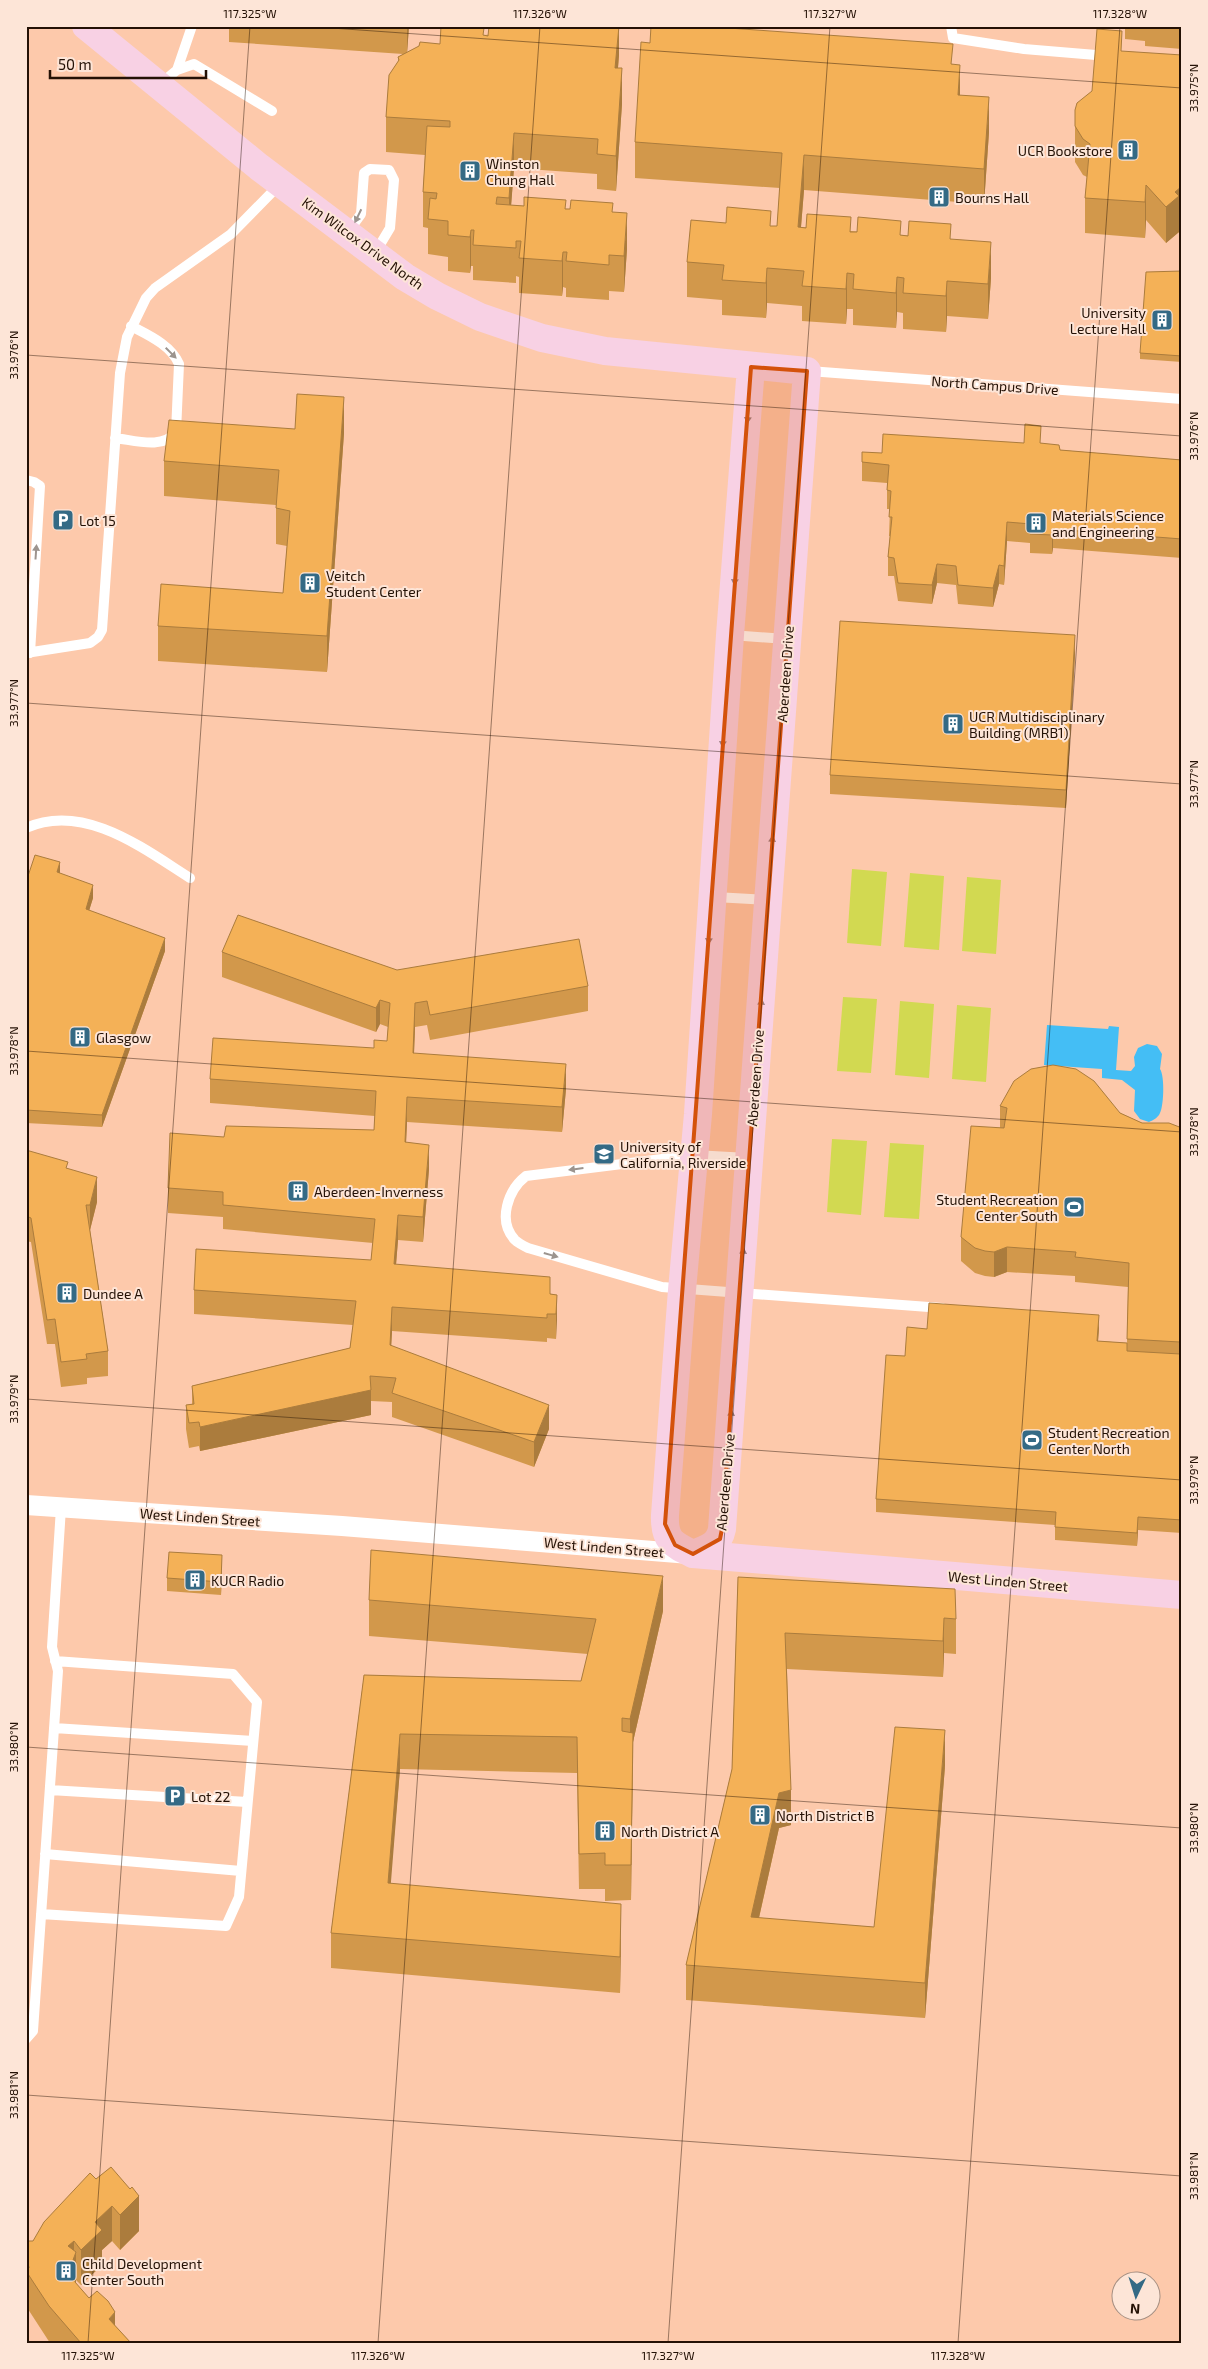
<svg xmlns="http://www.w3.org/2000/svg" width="1208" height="2369" font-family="'Exo 2',sans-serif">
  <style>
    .built { fill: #fdc9ab; fill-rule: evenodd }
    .green { fill: #d2d951 }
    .water { fill: #44bef5 }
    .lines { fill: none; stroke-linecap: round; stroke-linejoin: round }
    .lane { stroke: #fff; stroke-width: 10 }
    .street { stroke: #fff; stroke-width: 20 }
    .secondary { stroke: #f8d1e4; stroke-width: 28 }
    .wall { fill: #d2984b }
    .shaded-wall { fill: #ab7c3d }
    .building { fill: #f4b157; stroke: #ab7c3d }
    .oneway { fill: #9c948e }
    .oneway2 { fill: #997b80 }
    .marked { fill: #d4520b; fill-opacity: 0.2; stroke: #d4520b; stroke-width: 4; stroke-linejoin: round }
    .ticks { fill: none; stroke: #241105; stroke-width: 1; stroke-opacity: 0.45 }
    .labels { text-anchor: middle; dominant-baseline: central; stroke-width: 4; stroke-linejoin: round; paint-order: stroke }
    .poi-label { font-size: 14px; fill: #241105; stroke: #fde5d7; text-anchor: start }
    .street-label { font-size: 14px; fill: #241105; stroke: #fde5d7 }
    .neatline { fill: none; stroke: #241105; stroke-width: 2 }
    .ticks-label { font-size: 12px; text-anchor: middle; fill: #241105 }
  </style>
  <rect width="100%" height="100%" fill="#f8d5c1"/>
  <path class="built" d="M26,26H1182V2343H26ZM1120,2282H1150V2312H1120Z"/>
  <path class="green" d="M852,869L887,872L881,946L847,943Z
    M910,873L944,876L939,950L904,947Z
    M967,877L1001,880L996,954L962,951Z
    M843,997L877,999L871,1073L837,1071Z
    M900,1001L934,1004L929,1078L895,1075Z
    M957,1005L991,1008L986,1082L952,1079Z
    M832,1139L867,1141L861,1215L827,1212Z
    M890,1143L924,1145L919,1219L884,1217Z"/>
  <path class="water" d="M1047,1025L1108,1029L1109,1026L1119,1027L1116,1070L1131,1071L1135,1066L1134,1057L1138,1048L1147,1044L1157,1046L1162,1054L1160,1069C1165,1076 1164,1109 1159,1115C1156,1119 1153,1120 1149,1122L1140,1119L1134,1111L1135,1090L1122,1080L1102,1078V1069L1044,1065Z"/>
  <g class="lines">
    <path class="lane" d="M951,26L953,38L1024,49L1108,56
      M177,70L192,26
      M160,84L177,70L194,64L272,111
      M348,232L361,214L364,173L370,169L389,170L394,180L390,228L375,253
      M809,371L1182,399
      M115,438C134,440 163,450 176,432L179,364C171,345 148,335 131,326
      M26,480L34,482L40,486L30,653
      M731,635L786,639
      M26,653L90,643L98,637L102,630L120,373L127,337L146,298L155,288L231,234L280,184
      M26,828C84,802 144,849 190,878
      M715,897L767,900
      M748,1158L694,1155L526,1176C508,1190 497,1221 515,1240C518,1243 524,1246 528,1248L662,1287L942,1308
      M54,1728L253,1741
      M50,1790L247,1802
      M45,1854L241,1871
      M41,1914L226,1926L239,1897L257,1702L233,1674L55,1661
      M26,2039L33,2031L58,1671L52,1647L61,1508"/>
    <path class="street" d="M26,1505L342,1526L690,1554"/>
    <path class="secondary" d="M86,26L259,167L405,277L437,296L480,317L542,338L605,351L807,371L722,1529C719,1545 707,1549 693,1554
      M751,367L730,635L698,1114L682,1290L665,1515C664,1540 672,1544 693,1554L1182,1595"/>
  </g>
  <path class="wall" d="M229,26H409L407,52L440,44L484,35L619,26V55L618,68L622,104L616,191L597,189V174L514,168L511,205L613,212L627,249L624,292L609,291V300L566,297V288L563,287L562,296L519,293V277L516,276V283L473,280V266H471L470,273L448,271V257L428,254V228L423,227V192L425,155L386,152V117L398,62V57L403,54L229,42Z
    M1125,26H1182V49L1145,46V41L1125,39Z
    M1122,51L1179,224V232L1166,243L1146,220L1145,238L1085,233V198L1087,177L1083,175L1075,162V110L1092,91Z
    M953,64L960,95L989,132L984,204L804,190L801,227L951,239L991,278L988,319L947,316L946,332L903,329V313L897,312L896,328L853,325V309H847L846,324L802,321V306L767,303L766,318L722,315V300L687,297V262L771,226H777L780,188L635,178V142Z
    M1182,271V362L1140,359V353Z
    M344,433L327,672L158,661V626L283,593L287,546L276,544V505L164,496V461Z
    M1024,443H1041L1060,450L1182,460V558L1053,548L1052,554L1030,553V543L1007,541L1004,585L999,584L993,607L958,604L956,585L937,583L932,604L898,601L894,576H888V557L890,536H889L890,509H887V483L862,481V462L882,453Z
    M1075,654L1066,808L830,794V775Z
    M60,874L93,898L89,910L165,951L102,1127L26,1123V882Z
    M222,952L397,970L588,986V1011L430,1040L427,1025L415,1027L414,1054L566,1089L562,1132L407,1122L406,1142L429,1169L423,1242L398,1240L396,1265L557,1295L556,1339L547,1338V1342L392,1331L391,1346L549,1429L534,1467L392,1417V1402L371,1401V1415L200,1451L199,1446L189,1448L186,1429V1405L192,1404V1386L350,1348L353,1325L194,1314V1290L371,1260L373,1243L223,1229V1217L168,1213V1188L224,1137L374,1130L375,1116L210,1103V1079L374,1048L387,1041L388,1027L380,1024L376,1032L222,977Z
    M1000,1106L1120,1113L1142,1123L1182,1128V1533L1138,1530L1137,1546L1055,1540V1525L876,1512V1499L905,1356L927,1329L1099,1328L1098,1341L1127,1343L1128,1287L1075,1282V1276L1007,1272L994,1277L985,1276L975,1273L961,1261V1237L1000,1128Z
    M26,1150L68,1169L97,1202L90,1230L108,1351V1376L87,1378V1384L61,1387L55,1344H47L31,1242L26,1241Z
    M222,1568L221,1595L167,1591V1578Z
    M738,1577L956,1619V1654L944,1653L943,1677L787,1669L791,1825L779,1828L759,1918L874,1927L945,1766L925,2018L686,2000V1965L732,1769Z
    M369,1600L663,1611L633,1742L631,1900L605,1901V1889H579L577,1773L400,1769L390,1883L621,1939L620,1993L331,1968V1933L364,1675L581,1681L588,1654L369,1636Z
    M96,2179L139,2231L120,2250L112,2241L102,2250V2265L81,2285L76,2280V2284L131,2343H50L26,2306V2248L33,2241Z"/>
  <path class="shaded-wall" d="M407,26H409L407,54Z
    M619,26V55L615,103V68Z
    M960,65V101L958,95Z
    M622,68V104L616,191V156Z
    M989,97V132L984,204V169Z
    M514,133V168L509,233V198Z
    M804,155V190L798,263V227Z
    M1146,185V220L1145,238V202Z
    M1182,186V221L1179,224V232L1166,243V207L1175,192Z
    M627,213V249L624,292V256Z
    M471,230V266L470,273V237Z
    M991,242V278L988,319V284Z
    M563,252V287L562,296V261Z
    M767,268V303L766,318V283Z
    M847,273V309L846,324V289Z
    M897,277V312L896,328V293Z
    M947,281V316L946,332V296Z
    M344,397V433L327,672V636Z
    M1007,522V541L1004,585V566Z
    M1053,529V548L1052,554V535Z
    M937,564V583L932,604V585Z
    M999,565V584L993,607V588Z
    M1075,635V654L1066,808V790Z
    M60,862V875L57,872Z
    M93,885V898L86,921V909Z
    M165,938V951L102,1127V1115Z
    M380,1000V1024L376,1032V1008Z
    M415,1003V1027L413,1078V1053Z
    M566,1064V1089L562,1132V1107Z
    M407,1097V1122L405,1166V1142Z
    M429,1145V1169L423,1242V1217Z
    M97,1177V1202L90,1230V1205Z
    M398,1215V1240L394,1289V1264Z
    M1007,1247V1272L994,1277V1252Z
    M557,1295V1320L556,1339V1314Z
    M392,1307V1331L390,1370V1345Z
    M1099,1315V1328L1097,1354V1341Z
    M371,1390V1415L200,1451V1427Z
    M549,1405V1429L534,1467V1442Z
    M1138,1517V1530L1137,1546V1533Z
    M222,1555V1568L221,1595V1582Z
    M663,1576V1611L633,1742L631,1900L630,1719Z
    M944,1618V1653L943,1677V1641Z
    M945,1730V1766L925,2018V1983Z
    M400,1734V1769L388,1919V1883Z
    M791,1790V1825L779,1828L751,1953V1917L779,1793Z
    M621,1904V1939L620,1993V1957Z
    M139,2196V2231L120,2250V2215Z
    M112,2206V2241L102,2250V2265L81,2285V2250L95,2222Z
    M74,2241V2258L76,2252V2288L75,2311L68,2246Z
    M115,2312V2343L109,2319Z"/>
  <path class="building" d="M441,26L484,28L483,35L488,36L489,26H619L615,68H622L616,156L597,154L598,139L514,133L509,198L497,197L496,204L524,206V197L566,200L565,209H570L571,200L613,203L612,212L627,213L624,256L609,255V265L566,261L567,252H563L562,261L519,258L521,241H516V248L473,245L474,230H471L470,237L448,235V221L428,219L430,198L436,199L437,193L423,192L427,126L450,127V121L386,117L389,75L399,60L398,57L419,46L420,42L440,44Z
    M651,26H700L953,44L951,64L960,65L958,95L989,97L984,169L804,155L798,227L806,228L807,214L851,217L850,232H857L858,217L901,221L900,235L908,236L909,221L951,224L950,239L991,242L988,284L947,281L946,296L903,293L904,278L897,277L896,293L853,289L854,274L847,273L846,289L802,286L804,271L767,268L766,283L722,280L724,265L687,262L691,220L726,223L727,207L771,211L770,226H777L782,153L635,142L641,42L650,43Z
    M1097,29L1122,31L1121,51L1182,55V186L1175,192L1179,196L1166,207L1146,185L1145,202L1085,198L1090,144L1083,139L1075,126V110L1077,103L1092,91Z
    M1182,271V356L1140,353L1146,272Z
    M297,394L344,397L327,636L158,626L161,584L283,593L290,511L276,508L279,470L164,461L169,420L295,429Z
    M1025,424L1041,426L1040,443L1059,445L1060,450L1182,460V539L1053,529L1052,535L1030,534L1031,524L1007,522L1004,566L999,565L993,588L958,585L956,566L937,564L932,585L898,583L894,558L888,557L892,517H889L891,491L887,490L889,465L862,462V452L882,453L883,434L1024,443Z
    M840,621L1075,635L1066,790L830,775Z
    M35,855L60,862L57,872L93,885L86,909L165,938L102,1115L26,1110V882Z
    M238,915L397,970L579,939L588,986L430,1015L427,1001L415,1003L413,1053L566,1064L562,1107L407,1097L405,1142L429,1145L423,1217L398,1215L394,1264L550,1277V1294L557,1295L556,1314H547V1318L392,1307L390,1345L549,1405L534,1442L392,1393L396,1378L370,1376L371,1390L200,1427L199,1422L189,1423L186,1405L194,1404L192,1386L350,1348L356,1301L194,1290L196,1249L371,1260L375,1219L223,1205V1192L168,1188L170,1133L224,1137L226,1126L374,1130L376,1091L210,1079L213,1038L374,1048V1040L387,1041L390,1003L380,1000L376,1008L222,952Z
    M1053,1065L1076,1069L1094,1081L1120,1113L1142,1123H1169L1182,1128V1330L1180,1342L1127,1339L1129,1263L1075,1257L1076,1252L1007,1247L994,1252L985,1251L975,1248L961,1237L971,1126L1004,1128L1007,1108L1000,1106L1014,1081L1031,1069Z
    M26,1150L68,1162L66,1168L97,1177L90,1205H86L108,1351L86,1354L87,1359L61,1362L55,1319L47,1320L31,1218L26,1216Z
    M929,1303L1099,1315L1097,1341L1127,1343V1351L1180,1354L1181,1347H1182V1520L1138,1517L1137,1533L1055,1527L1056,1512L876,1499L886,1355L905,1356L907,1327L927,1329Z
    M371,1550L663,1576L630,1719L622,1718V1731L633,1733L631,1865H605V1853L579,1854L577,1737L400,1734L388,1883L621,1904L620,1957L331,1933L364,1675L581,1681L596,1619L369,1600Z
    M169,1552L222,1555L221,1582L167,1578Z
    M738,1577L955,1589L956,1619L944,1618L943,1641L785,1633L791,1790L779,1793L751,1917L874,1927L895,1727L945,1730L925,1983L686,1965L732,1769Z
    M111,2167L130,2189L132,2187L139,2196L120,2215L112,2206L95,2222L102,2230L81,2250L74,2241L68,2246L76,2252L73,2260L76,2262L72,2275L75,2276V2282L89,2298L97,2291L108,2301L115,2312L109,2319L131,2343H81L49,2306L26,2271V2269L29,2268L26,2253L27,2241H33L44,2222L90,2173L96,2179Z"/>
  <defs><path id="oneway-solid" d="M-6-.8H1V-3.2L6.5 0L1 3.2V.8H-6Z" transform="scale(1.25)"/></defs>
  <g class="oneway">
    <use href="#oneway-solid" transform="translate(358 216) rotate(116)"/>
    <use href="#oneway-solid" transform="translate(171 353) rotate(45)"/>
    <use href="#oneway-solid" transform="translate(36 552) rotate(-86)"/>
    <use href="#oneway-solid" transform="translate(576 1169) rotate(173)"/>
    <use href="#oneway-solid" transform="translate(551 1255) rotate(16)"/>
  </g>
  <g class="oneway2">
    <use href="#oneway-solid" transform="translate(748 416) rotate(95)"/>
    <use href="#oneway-solid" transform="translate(735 578) rotate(95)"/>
    <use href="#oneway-solid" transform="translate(723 740) rotate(94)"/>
    <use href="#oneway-solid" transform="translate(772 843) rotate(-86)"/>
    <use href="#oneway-solid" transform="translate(709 937) rotate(94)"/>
    <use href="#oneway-solid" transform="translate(761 1006) rotate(-86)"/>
    <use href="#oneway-solid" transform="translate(743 1255) rotate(-86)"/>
    <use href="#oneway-solid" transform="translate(731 1417) rotate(-86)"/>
  </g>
  <path class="marked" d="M751,367L807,371L722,1529L720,1539L693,1554L675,1545L665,1524Z"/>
  <path class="ticks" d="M303,26L1182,88M26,355L1182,436M26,703L1182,784M26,1051L1182,1132M26,1399L1182,1480M26,1747L1182,1828M26,2095L1182,2176M88,2343L250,26M378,2343L540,26M668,2343L830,26M958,2343L1120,26"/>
  <defs>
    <g id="building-square" transform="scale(1.125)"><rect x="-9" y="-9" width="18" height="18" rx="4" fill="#346a85" stroke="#fde5d7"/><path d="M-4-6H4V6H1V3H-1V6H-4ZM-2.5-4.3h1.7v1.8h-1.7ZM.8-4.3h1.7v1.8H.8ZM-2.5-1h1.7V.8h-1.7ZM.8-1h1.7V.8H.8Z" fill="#fff"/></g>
    <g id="parking-square" transform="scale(1.125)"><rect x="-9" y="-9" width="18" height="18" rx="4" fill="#346a85" stroke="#fde5d7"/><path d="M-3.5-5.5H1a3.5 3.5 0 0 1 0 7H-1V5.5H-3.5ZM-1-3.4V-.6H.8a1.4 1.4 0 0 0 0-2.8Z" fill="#fff"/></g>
    <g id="university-square" transform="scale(1.125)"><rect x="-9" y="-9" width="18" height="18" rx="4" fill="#346a85" stroke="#fde5d7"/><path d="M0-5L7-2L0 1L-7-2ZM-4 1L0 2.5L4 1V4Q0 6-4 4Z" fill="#fff"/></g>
    <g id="stadium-square" transform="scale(1.125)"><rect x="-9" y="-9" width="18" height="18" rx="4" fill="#346a85" stroke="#fde5d7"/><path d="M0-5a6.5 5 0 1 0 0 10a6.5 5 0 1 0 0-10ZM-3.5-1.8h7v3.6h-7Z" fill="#fff"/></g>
  </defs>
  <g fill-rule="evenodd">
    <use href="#building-square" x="1128" y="150"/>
    <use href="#building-square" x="470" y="171"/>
    <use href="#building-square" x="939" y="197"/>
    <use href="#building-square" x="1162" y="320"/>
    <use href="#parking-square" x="63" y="520"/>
    <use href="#building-square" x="1036" y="523"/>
    <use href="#building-square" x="310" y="583"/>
    <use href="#building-square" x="953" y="724"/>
    <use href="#building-square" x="80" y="1037"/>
    <use href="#university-square" x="604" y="1154"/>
    <use href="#building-square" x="298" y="1191"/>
    <use href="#stadium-square" x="1074" y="1207"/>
    <use href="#building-square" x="67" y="1293"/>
    <use href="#stadium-square" x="1032" y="1440"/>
    <use href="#building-square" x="195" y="1580"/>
    <use href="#parking-square" x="175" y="1796"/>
    <use href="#building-square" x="760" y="1815"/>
    <use href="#building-square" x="605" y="1831"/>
    <use href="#building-square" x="66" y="2271"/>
  </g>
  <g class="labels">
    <g class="poi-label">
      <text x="1112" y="150" text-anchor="end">UCR Bookstore</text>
      <text x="486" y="163">Winston<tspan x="486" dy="16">Chung Hall</tspan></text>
      <text x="955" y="197">Bourns Hall</text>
      <text x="1146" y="312" text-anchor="end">University<tspan x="1146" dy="16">Lecture Hall</tspan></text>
      <text x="1052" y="515">Materials Science<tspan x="1052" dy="16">and Engineering</tspan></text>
      <text x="79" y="520">Lot 15</text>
      <text x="326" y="575">Veitch<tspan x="326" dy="16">Student Center</tspan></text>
      <text x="969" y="716">UCR Multidisciplinary<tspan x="969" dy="16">Building (MRB1)</tspan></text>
      <text x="96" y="1037">Glasgow</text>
      <text x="620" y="1146">University of<tspan x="620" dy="16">California, Riverside</tspan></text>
      <text x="314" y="1191">Aberdeen-Inverness</text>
      <text x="1058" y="1199" text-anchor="end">Student Recreation<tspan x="1058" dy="16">Center South</tspan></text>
      <text x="83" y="1293">Dundee A</text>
      <text x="1048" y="1432">Student Recreation<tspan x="1048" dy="16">Center North</tspan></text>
      <text x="211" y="1580">KUCR Radio</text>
      <text x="191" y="1796">Lot 22</text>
      <text x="776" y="1815">North District B</text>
      <text x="621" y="1831">North District A</text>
      <text x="82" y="2263">Child Development<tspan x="82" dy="16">Center South</tspan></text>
    </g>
    <g class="street-label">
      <text transform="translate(363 243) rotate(36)">Kim Wilcox Drive North</text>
      <text transform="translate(995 385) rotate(4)">North Campus Drive</text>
      <text transform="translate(785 674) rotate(-86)">Aberdeen Drive</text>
      <text transform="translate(755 1078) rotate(-86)">Aberdeen Drive</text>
      <text transform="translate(725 1482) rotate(-85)">Aberdeen Drive</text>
      <text transform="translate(200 1517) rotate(4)">West Linden Street</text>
      <text transform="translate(604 1547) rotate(5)">West Linden Street</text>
      <text transform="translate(1008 1581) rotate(5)">West Linden Street</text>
    </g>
  </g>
  <rect width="1208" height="2369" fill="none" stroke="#fde5d7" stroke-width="55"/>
  <g transform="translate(1136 2296) rotate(184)"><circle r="24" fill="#fde5d7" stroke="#a69083"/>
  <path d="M0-4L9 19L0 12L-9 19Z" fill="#346a85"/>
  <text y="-8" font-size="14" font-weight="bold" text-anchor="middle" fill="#241105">N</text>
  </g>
  <path d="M50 70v8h156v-8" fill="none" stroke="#241105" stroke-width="2.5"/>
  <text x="58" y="70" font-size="15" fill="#241105" stroke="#fde5d7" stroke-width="4" paint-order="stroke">50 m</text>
  <rect x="28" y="28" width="1152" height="2314" class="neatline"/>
  <g class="ticks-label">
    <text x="250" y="18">117.325°W</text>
    <text x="540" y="18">117.326°W</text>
    <text x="830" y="18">117.327°W</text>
    <text x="1120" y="18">117.328°W</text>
    <text transform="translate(1194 88) rotate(-90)" y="4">33.975°N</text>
    <text transform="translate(14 355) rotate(-90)" y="4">33.976°N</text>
    <text transform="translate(1194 436) rotate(-90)" y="4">33.976°N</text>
    <text transform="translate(14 703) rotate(-90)" y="4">33.977°N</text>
    <text transform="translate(1194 784) rotate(-90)" y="4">33.977°N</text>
    <text transform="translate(14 1051) rotate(-90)" y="4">33.978°N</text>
    <text transform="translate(1194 1132) rotate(-90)" y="4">33.978°N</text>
    <text transform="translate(14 1399) rotate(-90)" y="4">33.979°N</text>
    <text transform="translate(1194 1480) rotate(-90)" y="4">33.979°N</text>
    <text transform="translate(14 1747) rotate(-90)" y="4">33.980°N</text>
    <text transform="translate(1194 1828) rotate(-90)" y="4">33.980°N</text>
    <text transform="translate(14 2095) rotate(-90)" y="4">33.981°N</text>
    <text transform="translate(1194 2176) rotate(-90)" y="4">33.981°N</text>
    <text x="88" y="2360">117.325°W</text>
    <text x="378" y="2360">117.326°W</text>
    <text x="668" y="2360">117.327°W</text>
    <text x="958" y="2360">117.328°W</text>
  </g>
</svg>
